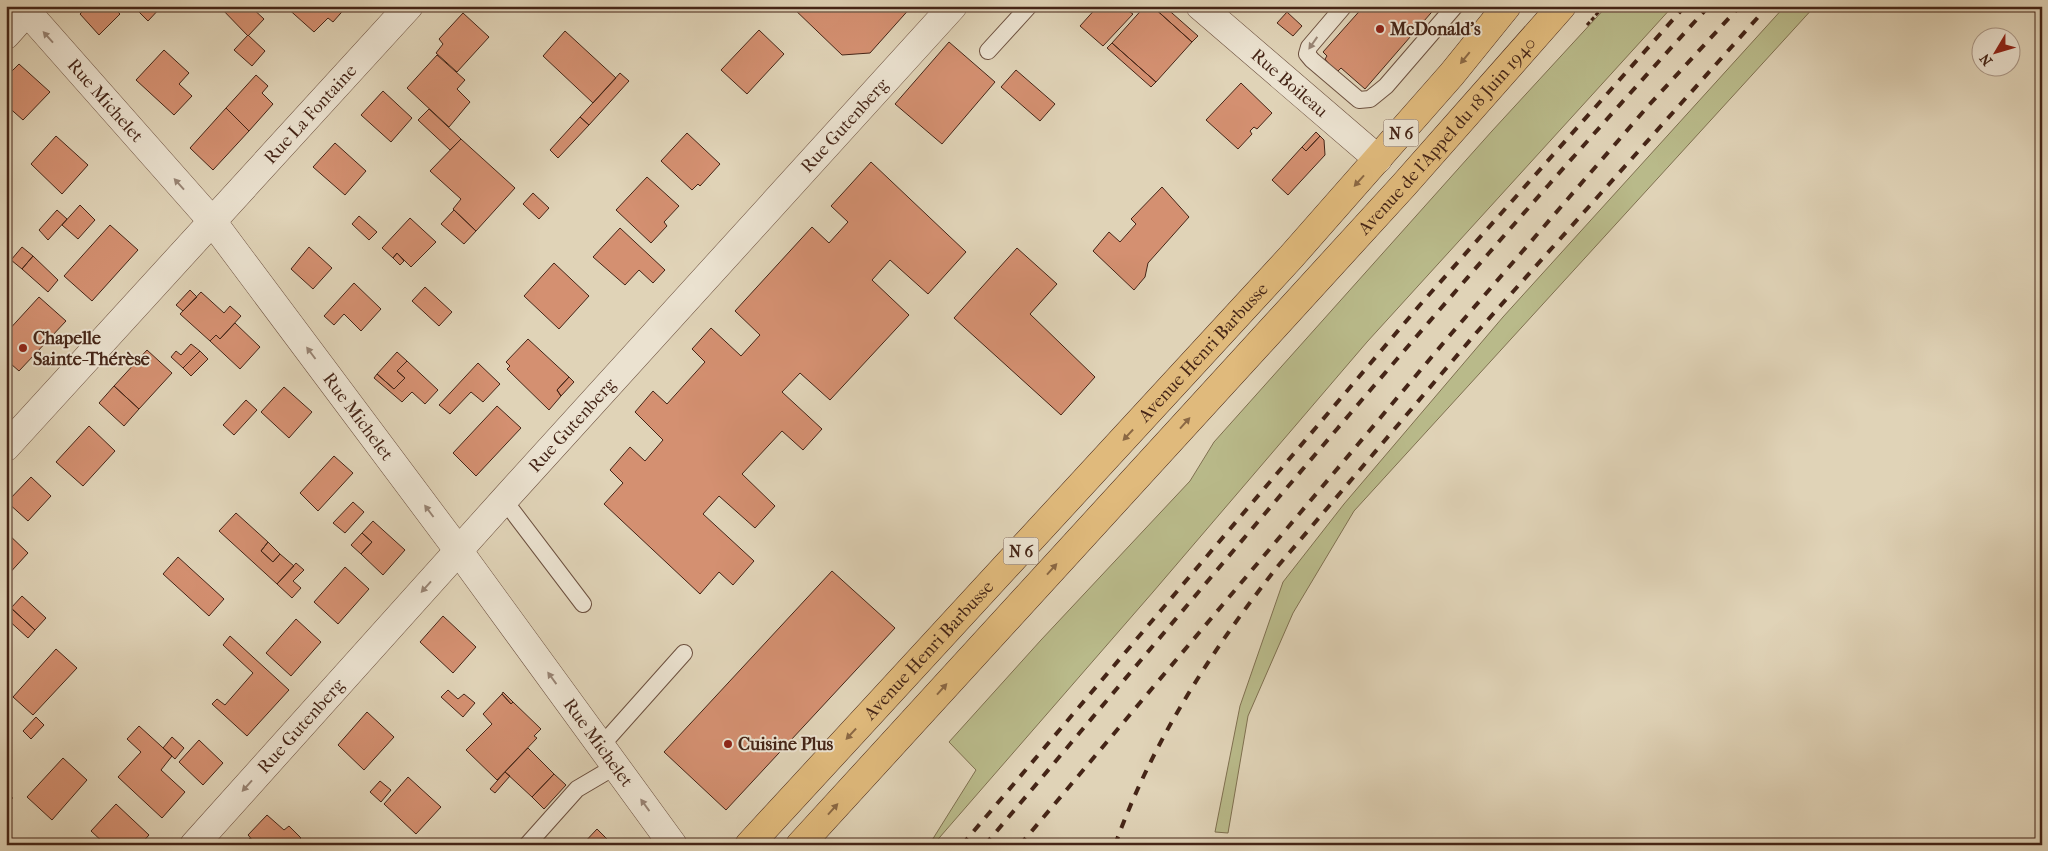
<svg xmlns="http://www.w3.org/2000/svg" width="2048" height="851" font-family="'IM FELL French Canon',serif">
  <style>
    .green { fill: #b9ba8a; stroke: #7f7050 }
    .building { fill: #d49071; stroke: #452517 }
    .lines { fill: none; stroke-linecap: round; stroke-linejoin: round }
    .service-casing { stroke: #6c503f; stroke-width: 18 }
    .minor-casing { stroke: #6c503f; stroke-width: 29 }
    .primary-casing { stroke: #452517; stroke-width: 29 }
    .path { stroke: #452517; stroke-width: 3; stroke-dasharray: 4 2.5; stroke-linecap: butt }
    .service { stroke: #ebe2d0; stroke-width: 16 }
    .minor { stroke: #ebe2d0; stroke-width: 28 }
    .primary { stroke: #e0ba7c; stroke-width: 28 }
    .rail { stroke: #452517; stroke-width: 4; stroke-dasharray: 9 9; stroke-linecap: butt }
    .oneway { fill: #988474 }
    .oneway2 { fill: #8b6844 }
    .poi-dot { fill: #8f2418; stroke: #ebe2d0; stroke-width: 2 }
    .labels { text-anchor: middle; dominant-baseline: central; stroke-width: 4; stroke-linejoin: round; paint-order: stroke }
    .shield { fill: #ebe2d0; stroke: #775e4e; stroke-width: 1 }
    .shield-label { font-size: 16px; font-weight: bold; fill: #452517 }
    .poi-label { font-size: 18px; font-weight: bold; fill: #452517; stroke: #ebe2d0; text-anchor: start }
    .street-label { font-size: 18px; fill: #452517; stroke: #ebe2d0 }
  </style>
  <rect width="100%" height="100%" fill="#e0d3b7"/>
  <filter id="stains"><feTurbulence type="fractalNoise" baseFrequency=".004" numOctaves="4"/><feColorMatrix values="0 0 0 0 .2 0 0 0 0 .09 0 0 0 0 .02 0 0 0 .5 -.17"/></filter>
  <radialGradient id="worn" r=".72"><stop offset=".6" stop-color="#630" stop-opacity="0"/><stop offset="1" stop-color="#630" stop-opacity=".3"/></radialGradient>
  <path class="green" d="M1607,6H1673L1367,342L1153,592L933,845H929L976,770L949,742L1041,640L1190,481L1214,442L1492,131Z
    M1785,6H1815L1354,511L1293,613L1248,716L1228,833L1215,832L1240,706L1283,582L1344,504L1503,317Z"/>
  <path class="building" d="M88,6H112L120,14L99,35L80,14Z
    M144,6H162L148,21L139,12Z
    M219,6H250L264,19L248,36Z
    M285,6H347L333,22L328,18L314,32Z
    M669,6H682L676,12Z
    M791,6H912L870,53L842,55Z
    M1098,6H1126L1124,8L1133,14L1103,46L1080,26Z
    M1145,6H1152L1192,42L1156,82L1112,43Z
    M1152,6H1164L1198,36L1192,42Z
    M1364,6H1437L1365,89L1341,68L1336,73L1325,59L1327,56L1323,52Z
    M1287,12L1302,26L1293,36L1277,23Z
    M463,13L489,37L457,72L436,53L443,44L439,39Z
    M759,30L784,54L747,94L721,70Z
    M565,31L616,78L593,103L543,56Z
    M248,35L265,51L252,66L234,50Z
    M949,42L995,82L942,144L895,104Z
    M1112,43L1156,82L1151,87L1107,48Z
    M164,50L189,73L179,84L192,96L174,115L136,80Z
    M437,55L465,80L457,89L470,102L449,127L407,88Z
    M19,64L50,92L23,120L6,105V77Z
    M1016,70L1055,104L1040,121L1001,87Z
    M620,73L629,81L589,125L580,117Z
    M256,75L268,86L262,93L273,104L249,131L226,108Z
    M1241,83L1272,113L1257,129L1254,127L1250,131L1252,134L1238,149L1206,120Z
    M383,91L412,118L391,142L361,115Z
    M226,108L249,131L213,170L190,148Z
    M429,109L461,139L450,150L418,120Z
    M580,117L589,125L558,158L550,150Z
    M1316,132L1320,136L1306,151L1302,147Z
    M687,133L720,164L700,186L698,184L692,190L661,161Z
    M56,136L88,165L62,194L31,164Z
    M1320,136L1324,140L1325,155L1288,195L1272,180L1302,147L1306,151Z
    M461,139L515,188L476,231L453,209L461,199L430,171Z
    M335,143L366,171L345,195L313,167Z
    M871,162L966,252L928,294L890,260L872,280L909,315L830,400L800,373L782,392L822,429L803,450L782,431L742,474L775,506L755,528L719,496L703,514L754,561L733,585L719,572L700,594L604,504L623,483L610,470L630,447L645,461L663,440L635,412L653,391L667,404L705,362L692,349L711,328L741,356L760,335L735,311L812,227L829,243L848,222L831,206Z
    M647,177L679,206L664,222L667,226L651,243L616,210Z
    M1162,187L1189,217L1148,263L1145,277L1134,290L1093,251L1109,232L1120,242L1136,224L1131,219Z
    M533,193L549,208L539,219L523,204Z
    M80,205L95,220L78,239L62,225Z
    M57,210L67,219L48,240L39,230Z
    M454,210L476,231L464,244L441,224Z
    M359,216L377,232L369,240L352,224Z
    M410,218L436,242L411,267L397,253L393,258L382,248Z
    M110,225L138,250L92,301L64,276Z
    M620,228L665,270L653,283L639,270L625,285L593,257Z
    M22,247L33,256L22,269L11,260Z
    M309,247L332,268L313,289L291,269Z
    M1017,248L1057,284L1030,314L1095,377L1061,415L954,318Z
    M397,253L404,261L400,265L393,258Z
    M33,256L58,280L48,292L22,269Z
    M554,263L589,296L559,329L524,296Z
    M354,283L381,309L361,331L344,314L334,325L324,316Z
    M425,287L452,312L439,326L412,301Z
    M190,290L197,297L183,311L176,305Z
    M201,292L224,313L230,306L241,316L220,339L216,335L210,341L180,314Z
    M39,297L66,321L19,371L11,364L6,369V333Z
    M235,323L260,347L240,369L210,341L216,335L220,339Z
    M528,339L569,377L557,390L561,396L549,410L507,369L510,366L506,362Z
    M191,344L200,351L183,368L171,357L176,351L181,355Z
    M147,350L172,373L139,409L114,386Z
    M200,351L208,359L191,376L183,368Z
    M397,352L407,361L397,371L405,378L394,389L377,374Z
    M407,361L438,390L425,404L412,392L402,402L374,378L377,374L394,389L405,378L397,371Z
    M478,363L500,384L483,402L471,392L450,414L439,405Z
    M569,377L574,382L561,396L557,390Z
    M114,386L139,409L124,426L99,403Z
    M284,387L312,412L289,438L261,412Z
    M246,400L257,410L234,435L223,425Z
    M497,406L521,428L476,476L453,453Z
    M89,426L115,451L83,486L56,462Z
    M334,456L353,473L318,511L300,493Z
    M31,477L51,496L28,521L7,502Z
    M353,502L364,512L345,533L333,523Z
    M236,513L268,542L261,551L273,562L280,554L294,566L277,584L219,531Z
    M373,521L405,550L383,575L361,554L372,542L362,533Z
    M6,532L28,553L6,577Z
    M362,533L372,542L361,554L351,545Z
    M268,542L280,554L273,562L261,551Z
    M178,557L224,599L209,616L163,574Z
    M296,563L304,570L293,581L301,588L292,598L277,584Z
    M345,567L369,589L338,624L314,602Z
    M832,571L895,628L726,810L664,752Z
    M22,596L46,618L35,630L11,608Z
    M11,608L35,630L28,638L6,618V614Z
    M443,616L476,647L453,673L420,642Z
    M296,619L321,642L291,676L266,653Z
    M230,636L289,690L247,736L212,704L217,699L225,705L253,673L223,645Z
    M56,649L77,668L33,715L13,697Z
    M448,690L458,699L464,694L475,703L463,717L441,697Z
    M503,692L513,702L511,704L502,694Z
    M502,694L511,704L513,702L541,729L534,736L537,738L497,780L466,750L492,724L483,714Z
    M367,712L394,737L364,770L338,745Z
    M36,717L44,725L31,739L23,731Z
    M139,726L172,756L161,770L185,792L162,818L118,777L141,752L127,739Z
    M172,737L184,748L175,759L163,748Z
    M199,740L223,763L203,785L179,762Z
    M528,748L554,774L532,797L505,772Z
    M63,758L87,780L52,820L27,797Z
    M505,772L510,776L495,793L490,789Z
    M554,774L566,785L544,809L532,797Z
    M408,777L441,807L416,834L384,804Z
    M380,781L391,790L381,802L370,792Z
    M7,793L13,798L6,805V794Z
    M116,804L149,835L140,845H106L91,831Z
    M267,815L284,830L289,826L301,838L294,845H257L248,835Z
    M597,829L613,845H582Z
    M250,838L257,845H243Z
    M8,839L14,845H6Z"/>
  <g class="lines">
    <g class="service-casing">
      <path id="service" d="M1344,6L1309,47L1307,54L1312,60L1359,100L1370,99L1386,86L1455,6
        M988,51L1029,6
        M504,500L583,604
        M601,746L684,653
        M527,845L577,789L616,766"/>
    </g>
    <g class="minor-casing">
      <g id="minor">
        <path id="s1" d="M22,6L212,221L458,550L673,845"/>
        <path id="s2" d="M1200,6L1378,159"/>
        <path d="M6,35L32,6"/>
        <path id="s3" d="M6,447L409,6"/>
        <path id="s4" d="M194,845L504,500L953,6"/>
      </g>
    </g>
    <g class="primary-casing">
      <g id="primary">
        <path id="s5" d="M749,845L1291,257L1452,74L1507,6"/>
        <path id="s6" d="M800,845L1404,185L1562,6"/>
      </g>
    </g>
    <path class="path" d="M1587,25L1604,6"/>
    <use href="#service" class="service"/>
    <use href="#minor" class="minor"/>
    <use href="#primary" class="primary"/>
    <path class="rail" d="M962,845L1419,306L1685,6
      M985,845C1223,563 1460,279 1709,6
      M1020,845L1451,334L1649,105L1740,6
      M1115,845C1152,742 1211,651 1278,566L1477,332L1768,6"/>
  </g>
  <defs><path id="oneway-solid" d="M-6-.8H1V-3.2L6.5 0L1 3.2V.8H-6Z" transform="scale(1.25)"/></defs>
  <g class="oneway">
    <use href="#oneway-solid" transform="translate(48 37) rotate(-132)"/>
    <use href="#oneway-solid" transform="translate(1313 43) rotate(125)"/>
    <use href="#oneway-solid" transform="translate(179 184) rotate(-132)"/>
    <use href="#oneway-solid" transform="translate(311 353) rotate(-127)"/>
    <use href="#oneway-solid" transform="translate(429 511) rotate(-127)"/>
    <use href="#oneway-solid" transform="translate(426 587) rotate(132)"/>
    <use href="#oneway-solid" transform="translate(552 678) rotate(-126)"/>
    <use href="#oneway-solid" transform="translate(247 786) rotate(132)"/>
    <use href="#oneway-solid" transform="translate(645 805) rotate(-126)"/>
  </g>
  <g class="oneway2">
    <use href="#oneway-solid" transform="translate(1465 58) rotate(129)"/>
    <use href="#oneway-solid" transform="translate(1359 181) rotate(132)"/>
    <use href="#oneway-solid" transform="translate(1185 423) rotate(-48)"/>
    <use href="#oneway-solid" transform="translate(1128 435) rotate(133)"/>
    <use href="#oneway-solid" transform="translate(1052 569) rotate(-48)"/>
    <use href="#oneway-solid" transform="translate(942 689) rotate(-48)"/>
    <use href="#oneway-solid" transform="translate(851 734) rotate(133)"/>
    <use href="#oneway-solid" transform="translate(833 809) rotate(-48)"/>
  </g>
  <g class="poi-dot">
    <circle cx="1380" cy="29" r="5"/>
    <circle cx="23" cy="348" r="5"/>
    <circle cx="728" cy="744" r="5"/>
  </g>
  <g class="labels">
    <g class="shield">
      <rect x="1383.5" y="119.5" width="35" height="27" rx="4"/>
      <rect x="1003.5" y="537.5" width="35" height="27" rx="4"/>
    </g>
    <g class="shield-label">
      <text x="1401" y="133">N 6</text>
      <text x="1021" y="551">N 6</text>
    </g>
    <g class="poi-label">
      <text x="1390" y="29">McDonald's</text>
      <text x="33" y="338">Chapelle<tspan x="33" dy="21">Sainte-Thérèse</tspan></text>
      <text x="738" y="744">Cuisine Plus</text>
    </g>
    <g class="street-label">
      <text stroke="none"><textPath href="#s2" startOffset="118">Rue Boileau</textPath></text>
      <text stroke="none"><textPath href="#s1" startOffset="126">Rue Michelet</textPath></text>
      <text stroke="none"><textPath href="#s3" startOffset="451">Rue La Fontaine</textPath></text>
      <text stroke="none"><textPath href="#s4" startOffset="970">Rue Gutenberg</textPath></text>
      <text stroke="none"><textPath href="#s6" startOffset="960">Avenue de l'Appel du 18 Juin 1940</textPath></text>
      <text stroke="none"><textPath href="#s5" startOffset="670">Avenue Henri Barbusse</textPath></text>
      <text stroke="none"><textPath href="#s1" startOffset="531">Rue Michelet</textPath></text>
      <text stroke="none"><textPath href="#s4" startOffset="565">Rue Gutenberg</textPath></text>
      <text stroke="none"><textPath href="#s5" startOffset="265">Avenue Henri Barbusse</textPath></text>
      <text stroke="none"><textPath href="#s4" startOffset="160">Rue Gutenberg</textPath></text>
      <text stroke="none"><textPath href="#s1" startOffset="936">Rue Michelet</textPath></text>
    </g>
  </g>
  <rect width="2048" height="851" fill="none" stroke="#e0d3b7" stroke-width="25"/>
  <rect x="8" y="8" width="2033" height="836" fill="none" stroke="#452517" stroke-width="2.5"/>
  <rect x="12" y="12" width="2023" height="826" fill="none" stroke="#452517"/>
  <g transform="translate(1996 52) rotate(232)"><circle r="24" fill="#ebe2d0" stroke="#a99686"/>
  <path d="M0-4L9 19L0 12L-9 19Z" fill="#8f2418"/>
  <text y="-8" font-size="14" font-weight="bold" text-anchor="middle" fill="#452517">N</text>
  </g>
  <rect width="100%" height="100%" filter="url(#stains)"/>
  <rect width="100%" height="100%" fill="url(#worn)"/>
</svg>
